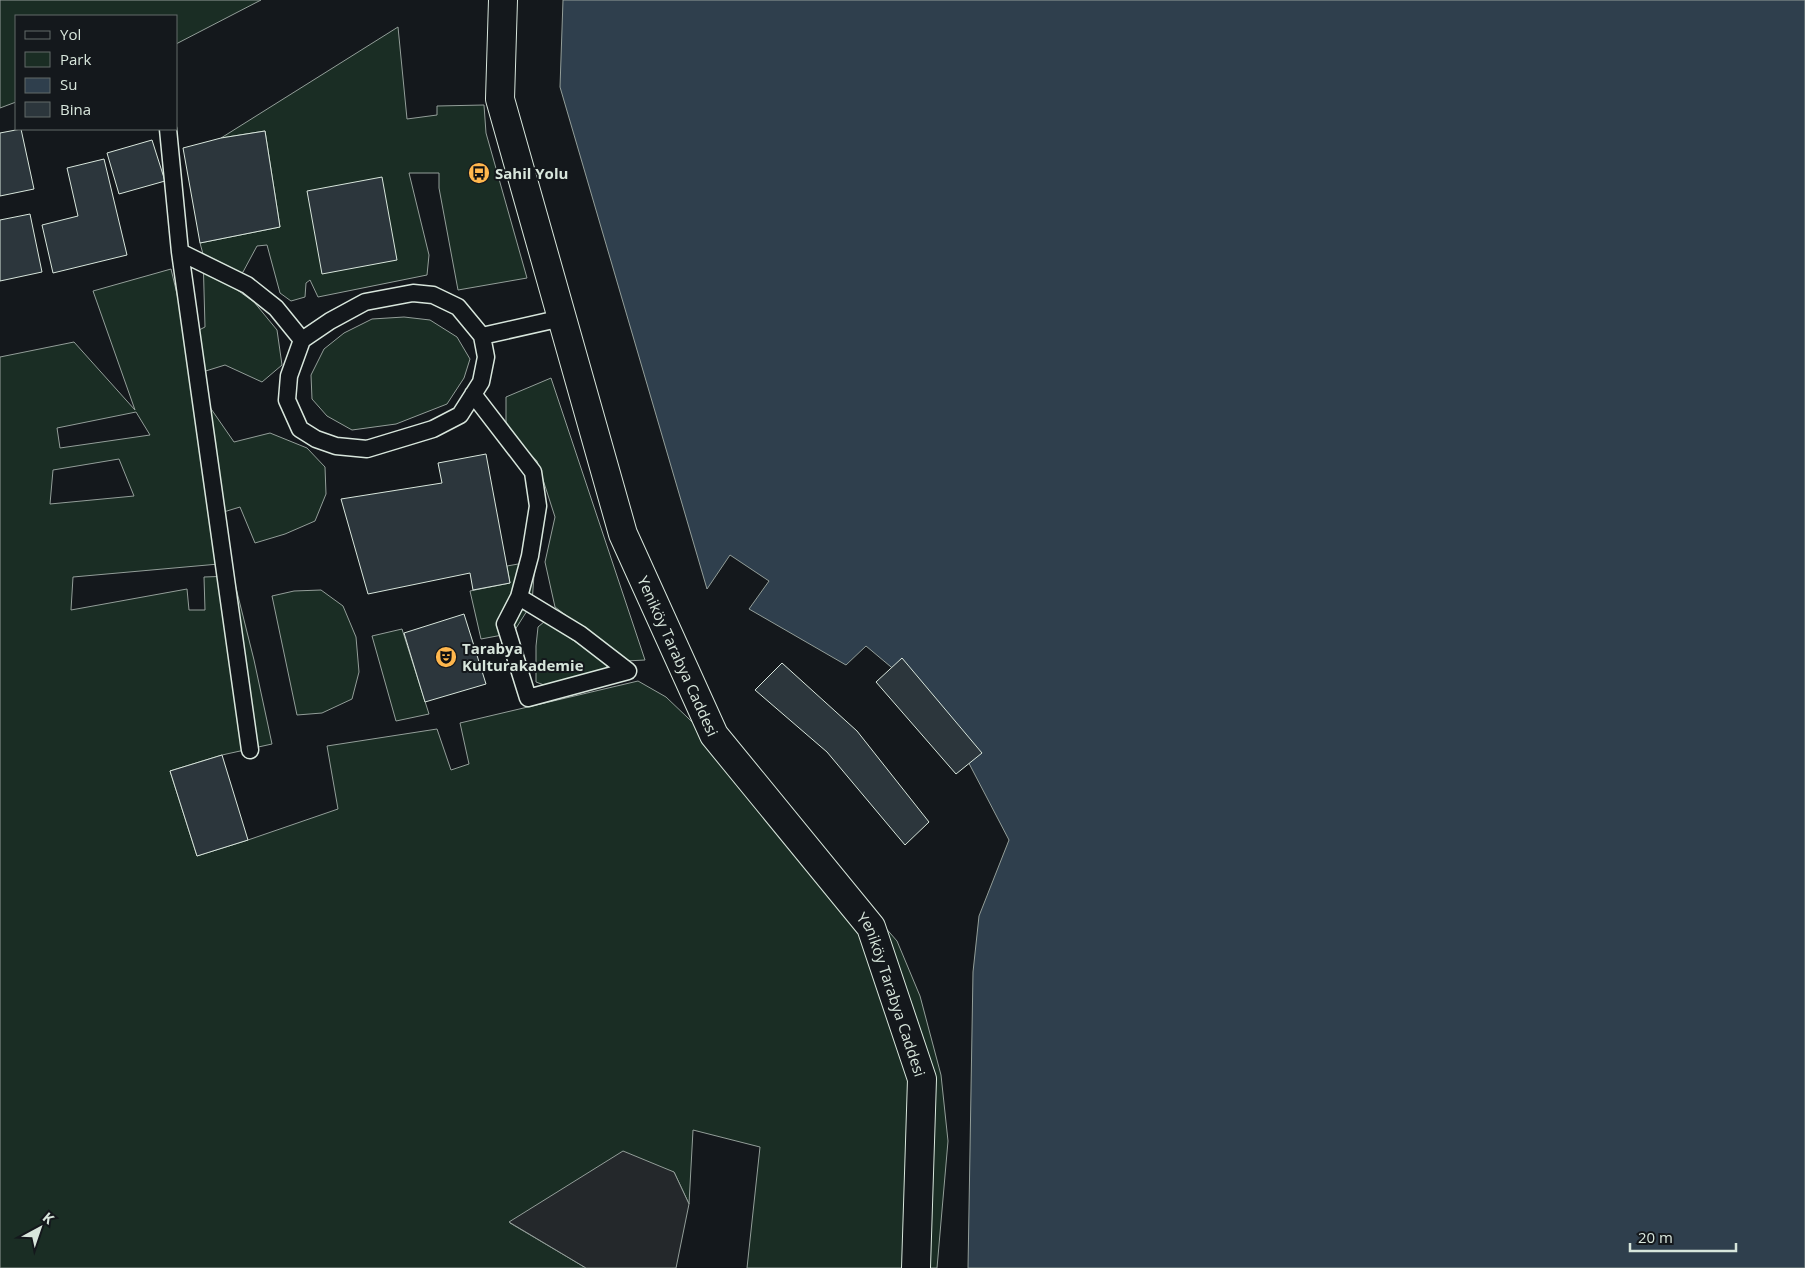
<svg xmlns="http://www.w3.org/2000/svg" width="1805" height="1268" font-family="'Open Sans',sans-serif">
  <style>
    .green { fill: #1a2d24; stroke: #939e99; fill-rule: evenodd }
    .parking { fill: #24282b; stroke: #939e99 }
    .water { fill: #2f3f4d; stroke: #939e99 }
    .building { fill: #2c363c; stroke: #d8e6dc }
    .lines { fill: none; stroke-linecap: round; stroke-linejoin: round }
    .service-casing { stroke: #d8e6dc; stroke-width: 19 }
    .primary-casing { stroke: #d8e6dc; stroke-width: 30 }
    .service { stroke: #14181c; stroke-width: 16 }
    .primary { stroke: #14181c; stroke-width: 28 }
    .labels { text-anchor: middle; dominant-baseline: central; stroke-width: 4; stroke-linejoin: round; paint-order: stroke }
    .poi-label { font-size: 15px; font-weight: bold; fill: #d8e6dc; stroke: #14181c; text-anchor: start }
    .street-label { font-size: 15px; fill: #d8e6dc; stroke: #14181c }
  </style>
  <rect width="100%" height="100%" fill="#14181c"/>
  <path class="green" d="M0,0H261L176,44V16H16V102L0,108Z
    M398,27L407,119L437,115V106L484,105L486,133L527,278L458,290L439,188V173H409L429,255L427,275L318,297L310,280L306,283L305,297L291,301L280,293L267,245L257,246L243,272L226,282L254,302L277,330L282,365L262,382L225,365L196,374L207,403L234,442L270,433L307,448L325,467L326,494L315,521L285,534L255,543L240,507L217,514L230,563L73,577L71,610L187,589L189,610H205L204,577L233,576L254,660L272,744L222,755L170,771L197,856L248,840L338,809L327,746L437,729L451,770L469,764L460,723L638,681L666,697L773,799L897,941L920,996L941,1075L948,1141L937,1268H747L760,1147L693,1130L689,1204L674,1172L510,1223L586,1268H0V357L74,342L135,410L93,291L171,269L187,336L205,327L203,254L200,243L280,227L265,131L221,138ZM136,412L150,435L60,448L57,428ZM119,459L134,496L50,504L53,470Z
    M404,317L430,320L457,337L470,359L464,378L447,404L396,424L352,430L327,416L312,399L311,375L324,349L344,333L372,319Z
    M551,378L645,660L626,661L555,607L545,562L555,517L537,461L513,436L506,423V397Z
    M535,561L532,603L513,633L481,639L470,591L510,583L507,566Z
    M321,590L343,606L356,637L359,672L352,699L322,713L297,715L272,596L294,591Z
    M545,621L608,664L603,673L544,685L536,682V646L538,627Z
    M402,629L429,714L396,721L372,636Z"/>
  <path class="parking" d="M623,1151L674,1172L689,1204L676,1268H586L509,1222Z"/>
  <path class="water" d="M563,0H1805V1268H968L973,972L979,916L1009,840L950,727L909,682L866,646L846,665L749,609L769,581L730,555L707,589L560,87Z"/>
  <path class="building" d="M21,129L34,189L0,196V133Z
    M265,131L280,227L200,243L183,148L221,138Z
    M152,140L165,181L119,194L107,153Z
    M104,159L127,255L53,273L42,225L78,216L67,168Z
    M382,177L397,260L322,274L307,191Z
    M30,214L42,272L0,281V220Z
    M486,454L510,583L473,590L470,573L368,594L341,499L442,483L438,463Z
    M464,614L486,684L425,702L404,633Z
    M902,658L982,753L956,774L876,682Z
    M782,663L857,731L929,822L905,845L827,752L755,690Z
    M222,755L248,840L197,856L170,771Z"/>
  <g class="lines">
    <g class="service-casing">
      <path id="service" d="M168,129L180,252L250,750
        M180,252L247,285L276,308L302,340
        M413,293L433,295L458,307L482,336L486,357L481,382L460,415L433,429L367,449L336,446L316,439L300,429L287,400L289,376L302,340L330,321L365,302Z
        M482,336L562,318
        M473,394L533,472L538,506L530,556L519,597L505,624L528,698L628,671L580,634L519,597"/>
    </g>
    <g class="primary-casing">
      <g id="primary">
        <path id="s1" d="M503,0L500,99L623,534L714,735L871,927L922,1079L916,1268"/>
      </g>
    </g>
    <use href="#service" class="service"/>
    <use href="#primary" class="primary"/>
  </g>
  <defs>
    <g id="bus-disc" transform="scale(1.125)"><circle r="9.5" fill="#ffb74d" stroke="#14181c"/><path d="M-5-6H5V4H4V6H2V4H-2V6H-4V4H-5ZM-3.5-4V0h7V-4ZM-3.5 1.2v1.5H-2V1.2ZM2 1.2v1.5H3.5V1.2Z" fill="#111"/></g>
    <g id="theatre-disc" transform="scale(1.125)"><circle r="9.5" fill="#ffb74d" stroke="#14181c"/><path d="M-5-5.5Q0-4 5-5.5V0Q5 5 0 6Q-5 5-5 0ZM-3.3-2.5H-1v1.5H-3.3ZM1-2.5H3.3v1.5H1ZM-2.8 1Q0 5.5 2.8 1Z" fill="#111"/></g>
  </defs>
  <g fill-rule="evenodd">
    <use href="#bus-disc" x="479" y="173"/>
    <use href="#theatre-disc" x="446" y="657"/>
  </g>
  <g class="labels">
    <g class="poi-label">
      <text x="495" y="173">Sahil Yolu</text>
      <text x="462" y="648">Tarabya<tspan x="462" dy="17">Kulturakademie</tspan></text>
    </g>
    <g class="street-label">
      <text stroke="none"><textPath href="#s1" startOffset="685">Yeniköy Tarabya Caddesi</textPath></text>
      <text stroke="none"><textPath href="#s1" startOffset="1090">Yeniköy Tarabya Caddesi</textPath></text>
    </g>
  </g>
  <rect x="15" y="15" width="162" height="115" fill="#14181c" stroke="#626a69"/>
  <rect x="25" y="31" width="25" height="8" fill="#14181c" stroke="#626a69"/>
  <text x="60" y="40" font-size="15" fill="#d8e6dc">Yol</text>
  <rect x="25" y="52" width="25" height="15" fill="#1a2d24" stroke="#626a69"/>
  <text x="60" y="65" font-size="15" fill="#d8e6dc">Park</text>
  <rect x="25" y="78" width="25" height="15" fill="#2f3f4d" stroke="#626a69"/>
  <text x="60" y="90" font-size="15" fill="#d8e6dc">Su</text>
  <rect x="25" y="102" width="25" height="15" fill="#2c363c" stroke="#626a69"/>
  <text x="60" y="115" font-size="15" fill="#d8e6dc">Bina</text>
  <g transform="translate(40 1228) rotate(40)" stroke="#14181c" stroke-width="4" paint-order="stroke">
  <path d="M0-4L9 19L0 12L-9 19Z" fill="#d8e6dc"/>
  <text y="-8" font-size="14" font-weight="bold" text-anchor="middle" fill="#d8e6dc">K</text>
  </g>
  <path d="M1630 1243v8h106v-8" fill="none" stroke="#d8e6dc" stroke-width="2.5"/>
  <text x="1638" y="1243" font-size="15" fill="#d8e6dc" stroke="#14181c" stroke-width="4" paint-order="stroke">20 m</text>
</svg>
